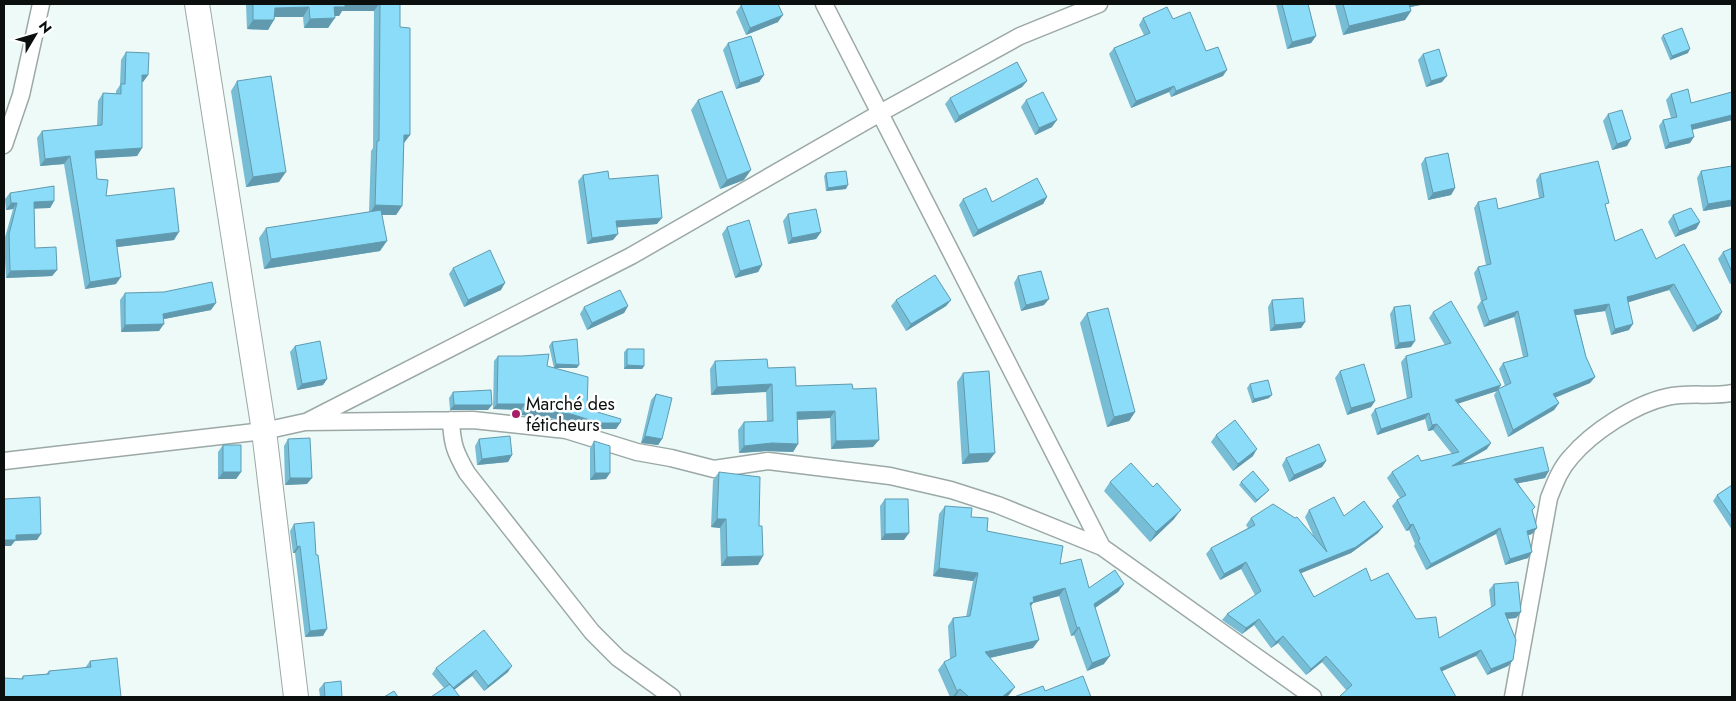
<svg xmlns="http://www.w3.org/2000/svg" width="1736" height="701" font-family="Jost,sans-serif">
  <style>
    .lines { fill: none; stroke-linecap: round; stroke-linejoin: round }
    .street-casing { stroke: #9ba8a6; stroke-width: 19 }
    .secondary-casing { stroke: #9ba8a6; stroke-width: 26 }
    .street { stroke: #fff; stroke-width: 16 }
    .secondary { stroke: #fff; stroke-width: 24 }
    .wall { fill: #77bdd5 }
    .shaded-wall { fill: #619aae }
    .building { fill: #8adcf8; stroke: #619aae }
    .poi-dot { fill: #a61e67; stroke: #fff; stroke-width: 2 }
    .labels { text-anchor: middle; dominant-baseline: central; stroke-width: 5; stroke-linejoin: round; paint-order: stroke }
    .poi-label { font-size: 18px; fill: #0b0f0e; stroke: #fff; text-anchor: start }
  </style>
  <rect width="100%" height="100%" fill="#edfaf8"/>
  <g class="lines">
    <g class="street-casing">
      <path id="street" d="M824,4L1102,547
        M4,145L21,95L41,4
        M451,420C452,444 455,452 467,473L592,632L618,658L672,697
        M308,421L631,256L880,113L1020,36L1099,4
        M4,461L264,431L305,422L473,420L566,430L637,452L671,458L714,469L768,461L890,476L951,490L998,505L1102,547L1313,697
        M1513,697L1549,498C1555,483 1560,469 1571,457C1592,432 1635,404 1667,397C1688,392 1711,397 1732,393"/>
    </g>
    <g class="secondary-casing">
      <path id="secondary" d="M197,4L264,431L296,697"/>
    </g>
    <use href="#street" class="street"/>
    <use href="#secondary" class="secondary"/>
  </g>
  <path class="wall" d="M246,4H400V27L410,135L404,143L402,206L396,215H382L380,251L264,269L259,238L266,228L369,212L371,151L373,148L374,11H342L339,16H335L328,28H304L303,17H274L268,30L247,29Z
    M1276,4H1308L1316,36L1311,43L1287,49Z
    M1335,4H1425L1410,7L1411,11L1405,20L1343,35Z
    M741,5L778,22L746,35L736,12Z
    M1143,18L1173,19L1206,51L1223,76L1171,97L1169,92L1131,108L1109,54L1114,48L1144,35L1139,25Z
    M1663,35L1688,53L1670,60L1661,38Z
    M728,43L764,75L759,82L736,89L723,50Z
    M126,52L148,75L143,82H142V148L137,156L95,158L97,179L106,196L174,240L117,247L116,284L85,289L64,164L40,166L37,138L42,131L97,126L98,101L103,93L116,94V91L120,85L121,60Z
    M1423,54L1442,82L1426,87L1418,60Z
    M237,81L279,182L246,187L231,91Z
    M1027,81L1022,87L955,123L945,104L950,98Z
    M1732,92V120L1692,130L1690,143L1665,149L1659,126L1663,120L1671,118L1666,100L1671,94L1691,103Z
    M698,100L744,180L720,189L691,110Z
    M1026,100L1052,127L1035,135L1021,107Z
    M1608,114L1627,146L1612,150L1603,121Z
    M1425,158L1455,188L1451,195L1428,200L1421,164Z
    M1732,166V206L1703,211L1697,178L1701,171Z
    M826,173L846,189L826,191L824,176Z
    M1540,174L1606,207L1615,241L1656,259L1718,319L1693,332L1669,290L1628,302L1629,330L1611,335L1605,311L1576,315L1586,357L1595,377L1590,383L1555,398L1559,403L1554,410L1508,437L1494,395L1498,389L1505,386L1499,369L1503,363L1523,357L1514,317L1484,327L1477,307L1481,301L1474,273L1478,267L1486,265L1474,208L1478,202L1498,209L1539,198L1536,180Z
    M583,175L609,179L657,224L617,227L613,240L587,244L578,181Z
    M10,193L54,201L50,208H34L35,248L57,270L52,276L6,278L4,241L13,209L6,210L5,199Z
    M1047,197L1043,204L973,237L959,205L963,199L992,202Z
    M788,214L821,232L816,239L788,244L783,221Z
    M1673,215L1700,222L1696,229L1675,237L1668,222Z
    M727,227L762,265L758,272L735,278L722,234Z
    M1732,248V283L1730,284L1718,259L1723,252Z
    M453,268L501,290L464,307L449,274Z
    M1018,276L1044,305L1021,311L1014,283Z
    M125,293L211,310L164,319L159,331L121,332L120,300Z
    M896,300H951L946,306L906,331L891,306Z
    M1272,300L1305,322L1301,328L1270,331L1268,307Z
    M628,306L624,313L587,330L580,314L584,307Z
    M1394,307L1411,347L1395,349L1390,314Z
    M1433,312L1501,385L1497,391L1458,403L1487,449L1461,464L1545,478L1518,483L1532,511L1537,528L1532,534L1528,535V558L1505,565L1496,534L1426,570L1414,546L1415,544L1409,530L1406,531L1392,506L1397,500L1400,498L1387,478L1392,472L1421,461L1452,454L1433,430L1428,431L1425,419L1377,435L1371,415L1375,409L1407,399L1401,362L1406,356L1445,345L1429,318Z
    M1087,313L1135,412L1129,421L1107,427L1080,323Z
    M552,342L577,368H554L549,346Z
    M295,346L327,379L323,385L297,390L290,352Z
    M627,349L644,366L642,369H624V352Z
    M498,356L547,366L587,409L620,423L616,429H595L567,420L521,415V410L493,409L494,361Z
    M715,361L768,368L796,386L853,389L873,447L831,449L830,418L797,420L798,444L793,452L767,451L739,453L738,430L744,422H767L766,392L711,395L710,369Z
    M1340,371L1375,401L1371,407L1347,415L1335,378Z
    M963,373L988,462L962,464L957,382Z
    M1250,384L1269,398L1252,403L1247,388Z
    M453,392L488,410H450L449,398Z
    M656,394L662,439L658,445L641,443L651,400Z
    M1216,435L1253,456L1233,471L1211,442Z
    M288,439L307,484L285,485L284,446Z
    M479,439L512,455L508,462L477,465L475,446Z
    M594,441L606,479L590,480V448Z
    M223,445L241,472L236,479H218V452Z
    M1286,458L1326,461L1322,467L1289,482L1282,465Z
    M719,472L758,565L721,566L720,528L711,527L713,480Z
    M1110,482L1174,519L1150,542L1104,491Z
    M1241,482L1266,493L1255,503L1239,485Z
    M1732,485V530L1713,501L1717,495Z
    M885,499L904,540H881L880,506Z
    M945,506L971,517L987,531L1060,564L1089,588L1124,584L1118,592L1095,608L1104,664L1087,671L1074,635L1071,636L1059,596L1033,603L1031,606L1033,648L990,658L1009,695L1006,697H950L938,670L944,662L950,659L948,626L953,618L966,617L973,581L933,576L939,514Z
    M1309,510L1344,516L1378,533L1351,553L1301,573L1314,597L1371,581L1439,638L1491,607L1489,590L1494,584L1521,612L1516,618L1508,619L1513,660L1508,666L1487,675L1476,656L1346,690L1322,662L1306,675L1278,643L1271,648L1254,625L1242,634L1222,620L1227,614L1255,595L1241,569L1220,580L1206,554L1211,548L1248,528L1246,525L1251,518L1313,535L1305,517Z
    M294,524L323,636L305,637L295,553H293L290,531Z
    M90,661L121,697L21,679L23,676L46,674L49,671L85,668Z
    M436,668L508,672L484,691L472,676L444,688L432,674Z
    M324,683L342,697H320L319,689Z"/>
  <path class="shaded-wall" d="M344,4H379L374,11H342L339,16H328L334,7Z
    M1406,4H1425L1402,9Z
    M309,7L303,17H268L275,8Z
    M1411,11L1405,20L1343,35L1349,26Z
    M783,15L778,22L746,35L750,28Z
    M335,18L328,28H304L310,19Z
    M253,20H274L268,30L247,29Z
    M1316,36L1311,43L1287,49L1292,42Z
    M1690,49L1688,53L1670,60L1672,56Z
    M1227,70L1223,76L1171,97L1176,91Z
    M142,75H148L143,82H137Z
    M764,75L759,82L736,89L740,83Z
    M1447,76L1442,82L1426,87L1431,81Z
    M1027,81L1022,87L955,123L959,116Z
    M1174,86L1169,92L1131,108L1136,101Z
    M1732,115V120L1687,131L1691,125Z
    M1057,120L1052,127L1035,135L1039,128Z
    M404,135H410L403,144Z
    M1694,137L1690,143L1665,149L1669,143Z
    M1631,139L1627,146L1612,150L1617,144Z
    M142,148L137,156L89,159L95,151Z
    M70,156L64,164L40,166L45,159Z
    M751,170L744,180L720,189L727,180Z
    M286,172L279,182L246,187L253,177Z
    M848,185L846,189L826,191L828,188Z
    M1455,188L1451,195L1428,200L1433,193Z
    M1047,197L1043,204L973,237L978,230Z
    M1732,200V206L1703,211L1708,204Z
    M54,201L50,208L29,209L34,202Z
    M11,203H17L13,209L6,210Z
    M375,205L402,206L396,215H369Z
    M662,218L657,224L611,228L616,221Z
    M1700,222L1696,229L1675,237L1679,231Z
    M179,232L174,240L110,248L116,240Z
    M821,232L816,239L788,244L792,238Z
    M618,234L613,240L587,244L592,238Z
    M387,241L380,251L264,269L271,259Z
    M762,265L758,272L735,278L740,271Z
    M57,270L52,276L6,278L10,271Z
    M121,277L116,284L85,289L90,282Z
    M505,283L501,290L464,307L468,300Z
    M1674,284L1669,290L1623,304L1627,297Z
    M1049,299L1044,305L1021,311L1026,305Z
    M951,300L946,306L906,331L911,324Z
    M216,303L211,310L159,320L163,314Z
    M1609,304L1605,311L1570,316L1574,310Z
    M628,306L624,313L587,330L592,323Z
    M1518,311L1514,317L1484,327L1489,321Z
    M1722,312L1718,319L1693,332L1697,326Z
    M1305,322L1301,328L1270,331L1275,325Z
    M164,324L159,331L121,332L125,325Z
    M1633,324L1629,330L1611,335L1615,329Z
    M1415,341L1411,347L1395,349L1399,343Z
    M556,364L579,365L577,368H554Z
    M627,365L644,366L642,369H624Z
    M1595,377L1590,383L1549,400L1553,394Z
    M327,379L323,385L297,390L302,384Z
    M772,384L766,392L711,395L717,387Z
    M1501,385L1497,391L1451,406L1455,400Z
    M1272,395L1269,398L1252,403L1254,399Z
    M1375,401L1371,407L1347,415L1351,408Z
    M1559,403L1554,410L1508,437L1513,430Z
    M497,404H525L521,410L493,409Z
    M454,405H492L488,410H450Z
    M525,409L571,414L620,423L616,429H595L567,420L521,415Z
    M835,411L830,418L791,420L797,412Z
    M1135,412L1129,421L1107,427L1114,417Z
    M1429,413L1425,419L1377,435L1381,429Z
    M1437,424L1433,430L1428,431L1432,425Z
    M645,436L662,439L658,445L641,443Z
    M879,440L873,447L831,449L836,441Z
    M772,443L798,444L793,452L767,451L739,453L744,446Z
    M1491,443L1487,449L1447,472L1452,466Z
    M1257,449L1253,456L1233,471L1238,464Z
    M995,453L988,462L962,464L969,454Z
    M512,455L508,462L477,465L482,459Z
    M1326,461L1322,467L1289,482L1294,475Z
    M1549,471L1545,478L1510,485L1514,479Z
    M223,472H241L236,479H218Z
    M595,473H610L606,479L590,480Z
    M290,478H312L307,484L285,485Z
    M1269,490L1266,493L1255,503L1257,500Z
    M1181,510L1174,519L1150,542L1156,532Z
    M717,519H726L720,528L711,527Z
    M1413,524L1409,530L1406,531L1410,525Z
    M1383,527L1378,533L1351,553L1294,576L1299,570Z
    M1500,528L1496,534L1426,570L1431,564Z
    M1537,528L1532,534L1522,537L1527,531Z
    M909,533L904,540H881L885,534Z
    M41,534L37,540L15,541L11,546H4V540L16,535Z
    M300,546L295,553H293L297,547Z
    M1532,552L1528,558L1505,565L1510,559Z
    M763,556L758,565L721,566L727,557Z
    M1246,562L1241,569L1220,580L1224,574Z
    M939,568L978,573L973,581L933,576Z
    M1124,584L1118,592L1089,612L1094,604Z
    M1065,588L1059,596L1033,603L1028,610L1024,611L1033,597Z
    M1521,612L1516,618L1501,619L1505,613Z
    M1259,619L1254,625L1242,634L1246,628Z
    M1079,627L1074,635L1071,636L1077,628Z
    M327,629L323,636L305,637L310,631Z
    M1283,636L1278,643L1271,648L1276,642Z
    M1039,640L1033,648L980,660L985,652Z
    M1481,650L1476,656L1436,674L1440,668Z
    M1110,656L1104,664L1087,671L1092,663Z
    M1326,656L1322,662L1306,675L1311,669Z
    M1513,660L1508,666L1487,675L1491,669Z
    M512,666L508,672L484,691L488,686Z
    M476,670L472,676L449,694L453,688Z
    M1015,687L1009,695L1006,697H1002Z
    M960,689L955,697H953L957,691Z"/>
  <path class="building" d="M253,4H345V7H334L335,18L310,19L309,7L275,8L274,20H253Z
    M380,4H400V27L410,28V135H404L402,206L375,205L377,141H379Z
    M744,4H778L783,15L750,28L741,5Z
    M1282,4H1308L1316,36L1292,42Z
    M1343,4H1409L1411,11L1349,26Z
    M1167,7L1173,19L1190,12L1206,51L1218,47L1227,70L1176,91L1174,86L1136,101L1114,48L1150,33L1143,18Z
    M1682,28L1690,49L1672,56L1663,35Z
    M751,36L764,75L740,83L728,43Z
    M1439,49L1447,76L1431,81L1423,54Z
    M126,52L149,53L148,75H142V148L95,151L97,179L108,180L106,196L174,188L179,232L116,240L121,277L90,282L70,156L45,159L42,131L102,125L103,93L121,94V84H125Z
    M1017,62L1027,81L959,116L950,98Z
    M271,76L286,172L253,177L237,81Z
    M1688,89L1691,103L1732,92V115L1691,125L1694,137L1669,143L1663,120L1677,117L1671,94Z
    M722,91L751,170L727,180L698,100Z
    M1043,92L1057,120L1039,128L1026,100Z
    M1622,110L1631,139L1617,144L1608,114Z
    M1448,153L1455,188L1433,193L1425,158Z
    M1598,161L1609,203L1605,204L1615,241L1642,229L1656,259L1684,244L1722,312L1697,326L1674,284L1627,297L1633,324L1615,329L1609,304L1574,310L1586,357L1595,377L1553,394L1559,403L1513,430L1498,389L1511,383L1503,363L1528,356L1518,311L1489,321L1482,301L1487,299L1478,267L1491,264L1478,202L1496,198L1498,209L1544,197L1540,174Z
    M1732,166V200L1708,204L1701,171Z
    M608,171L609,179L658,175L662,218L616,221L618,234L592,238L583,175Z
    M846,171L848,185L828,188L826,173Z
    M1037,178L1047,197L978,230L963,199L986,188L992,202Z
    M54,186V201L34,202L35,248L56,247L57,270L10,271L9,234L17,203H11L10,193Z
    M1691,208L1700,222L1679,231L1673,215Z
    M816,209L821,232L792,238L788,214Z
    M381,210L387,241L271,259L266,228Z
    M749,220L762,265L740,271L727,227Z
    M1732,248V272L1723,252Z
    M490,250L505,283L468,300L453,268Z
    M1041,271L1049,299L1026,305L1018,276Z
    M935,275L951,300L911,324L896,300Z
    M212,282L216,303L163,314L164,324L125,325V293L164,292Z
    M620,290L628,306L592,323L584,307Z
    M1303,298L1305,322L1275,325L1272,300Z
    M1451,301L1501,385L1455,400L1491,443L1452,466L1543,447L1549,471L1514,479L1535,507L1532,510L1537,528L1527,531L1532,552L1510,559L1500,528L1431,564L1418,540L1420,539L1413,524L1410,525L1397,500L1406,495L1392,472L1418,455L1421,461L1459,452L1437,424L1432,425L1429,413L1381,429L1375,409L1412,397L1406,356L1451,343L1433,312Z
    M1410,305L1415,341L1399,343L1394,307Z
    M1108,308L1135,412L1114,417L1087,313Z
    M577,339L579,365L556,364L552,342Z
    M320,341L327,379L302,384L295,346Z
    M627,349H644V366L627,365Z
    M549,354L547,366L588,377L587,409L621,419L620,423H599L571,414L525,409V404H497L498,356H522Z
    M767,359L768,368L795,367L796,386L852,384L853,389L876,388L879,440L836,441L835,411L797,412L798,444L772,443L744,446V422L773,421L772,384L717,387L715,361Z
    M1364,364L1375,401L1351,408L1340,371Z
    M989,371L995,453L969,454L963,373Z
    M1268,380L1272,395L1254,399L1250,384Z
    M491,390L492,405H454L453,392Z
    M656,394L672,398L662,439L645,436Z
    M1235,420L1257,449L1238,464L1216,435Z
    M510,436L512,455L482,459L479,439Z
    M310,438L312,478H290L288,439Z
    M594,441L610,446V473H595Z
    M1319,444L1326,461L1294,475L1286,458Z
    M223,445H241V472H223Z
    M1131,463L1153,487L1157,483L1181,510L1156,532L1110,482Z
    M1253,471L1269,490L1257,500L1241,482Z
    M719,472L760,477L759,526H762L763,556L727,557L726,519H717Z
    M1732,485V517L1717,495Z
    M40,497L41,534L16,535V540H4V499Z
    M1334,497L1344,516L1364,501L1383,527L1356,547L1299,570L1314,597L1366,568L1371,581L1388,573L1416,619L1436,617L1439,638L1495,605L1494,584L1518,582L1521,612L1505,613L1516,640L1513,660L1491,669L1481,650L1440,668L1456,697H1341L1340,696L1352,685L1326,656L1311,669L1283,636L1276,642L1259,619L1246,628L1227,614L1261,591L1246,562L1224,574L1211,548L1255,525L1251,518L1273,504L1295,518L1297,517L1327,552L1309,510Z
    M885,499H908L909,533L885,534Z
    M945,506L972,508L971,517L988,518L987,531L1063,546L1060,564L1081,559L1089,588L1115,570L1124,584L1094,604L1110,656L1092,663L1079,627L1077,628L1065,588L1033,597L1034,602L1030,603L1039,640L985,652L1015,687L1002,697H969L960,689L957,691L944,662L956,656L953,618L970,616L978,573L939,568Z
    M314,522L316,555H318L327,629L310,631L300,546L297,547L294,524Z
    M484,630L512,666L488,686L476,670L453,688L436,668Z
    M117,658L121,697H4V678L23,679V676L49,674V671L91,667L90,661Z
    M1083,676L1091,697H1014L1043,686L1045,691Z
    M341,681L342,697H325L324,683Z
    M450,684L460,697H431Z
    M394,691L398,697H384Z"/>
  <circle class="poi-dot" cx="516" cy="414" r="5"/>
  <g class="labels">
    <g class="poi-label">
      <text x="526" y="404">Marché des<tspan x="526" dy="21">féticheurs</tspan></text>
    </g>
  </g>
  <rect width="1736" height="701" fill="none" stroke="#0b0f0e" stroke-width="10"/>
  <g transform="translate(35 35) rotate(52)" stroke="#ffffff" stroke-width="4" paint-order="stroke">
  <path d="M0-4L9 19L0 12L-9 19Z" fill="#0b0f0e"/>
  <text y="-8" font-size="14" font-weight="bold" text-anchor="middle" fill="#0b0f0e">N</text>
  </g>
</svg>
